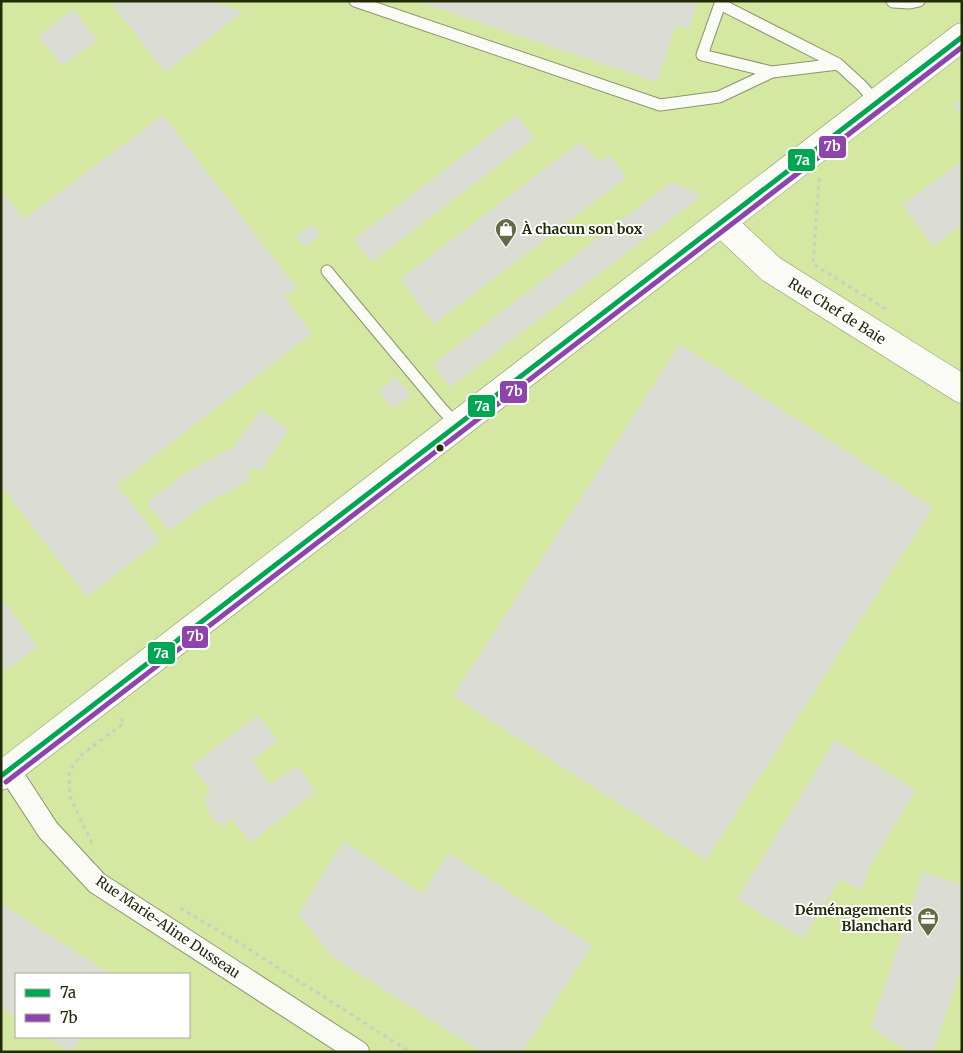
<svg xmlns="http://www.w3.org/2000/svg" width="963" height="1053" font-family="Merriweather,serif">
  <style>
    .built { fill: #d5e8a2; fill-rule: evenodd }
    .building { fill: #dbdcd3 }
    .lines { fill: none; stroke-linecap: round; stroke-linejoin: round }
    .service-casing { stroke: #8c9470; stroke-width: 13 }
    .minor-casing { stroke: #8c9470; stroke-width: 24 }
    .tertiary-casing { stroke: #8c9470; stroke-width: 29 }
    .path { stroke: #cacfc0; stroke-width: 3; stroke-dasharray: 4 4; stroke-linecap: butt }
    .service { stroke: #f9fbf4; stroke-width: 11 }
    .minor { stroke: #f9fbf4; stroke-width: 22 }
    .tertiary { stroke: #f9fbf4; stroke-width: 28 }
    .bus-1-casing { stroke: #fff; stroke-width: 9 }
    .bus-2-casing { stroke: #fff; stroke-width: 9 }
    .bus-1 { stroke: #00a651; stroke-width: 5 }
    .bus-2 { stroke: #8e44ad; stroke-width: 5 }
    .bus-dot { fill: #222a08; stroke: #fff; stroke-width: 2 }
    .labels { text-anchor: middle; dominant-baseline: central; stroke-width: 4; stroke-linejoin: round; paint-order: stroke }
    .poi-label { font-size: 14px; font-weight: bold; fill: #222a08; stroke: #fff; text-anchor: start }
    .street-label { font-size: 14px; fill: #222a08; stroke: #fff }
    .line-badge { stroke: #fff; stroke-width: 2 }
    .badge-label { font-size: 14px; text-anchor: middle; font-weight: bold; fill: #fff }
  </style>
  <rect width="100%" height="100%" fill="#d7e3b6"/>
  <path class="built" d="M1,1H962V1052H1ZM16,974H189V1037H16Z"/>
  <path class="building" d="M110,1H212L243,12L165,72Z
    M691,1L697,3L689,29L676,25L657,82L419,2Z
    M73,9L97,40L62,66L39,36Z
    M962,99V117L953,106Z
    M163,115L297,288L284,297L312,333L117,485L160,540L87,597L1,486V190L24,219Z
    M516,115L534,138L372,262L354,239Z
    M581,141L598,162L609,154L627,177L434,324L400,279Z
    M962,161V231L958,226L933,246L902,205Z
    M671,182L693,191L700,197L450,387L433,364Z
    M312,224L320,235L304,247L295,237Z
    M680,344L933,507L706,860L453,696Z
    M396,377L411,395L393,409L378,391Z
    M261,410L289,430L261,471L255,468L247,471L251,479L208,502L169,531L147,502L187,472L233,447Z
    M1,598L38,646L6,671L1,665Z
    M258,715L278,740L252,761L270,784L298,766L315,792L251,842L230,817L226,825L218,824L212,818L207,808L205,797L210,790L192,765Z
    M835,740L916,790L871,864L865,876L868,877L860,890L840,879L803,939L737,899Z
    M343,841L422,894L449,853L592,945L522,1052H482L334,958L298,915Z
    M923,872L962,885V966L933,1052H909L871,1027Z
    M1,904L111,974H16V1017L1,1007Z
    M47,1037H81L71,1052Z"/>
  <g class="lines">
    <g class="service-casing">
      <path id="service" d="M355,1L660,105L719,97L772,72
        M892,1L893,2L910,3L919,1
        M838,64L772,72L702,55L720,4L838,64L862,86L876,102
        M327,271L442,409L457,425"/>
    </g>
    <g class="minor-casing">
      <path id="minor" d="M9,770L48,830L97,883L358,1052"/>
    </g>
    <g class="tertiary-casing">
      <path id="tertiary" d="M721,222L771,269L962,389
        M1,776L962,37"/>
    </g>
    <path class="path" d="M821,179L819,180L813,264L889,311
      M92,843L70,797L69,772L81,755L124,723L119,716
      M180,908L241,944L410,1052"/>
    <use href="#service" class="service"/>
    <use href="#minor" class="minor"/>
    <use href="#tertiary" class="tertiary"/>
    <g class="bus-1-casing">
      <path id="bus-1" d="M1,776L962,37"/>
    </g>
    <g class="bus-2-casing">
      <path id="bus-2" d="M6,782L962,47"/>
    </g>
    <use href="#bus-1" class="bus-1"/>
    <use href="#bus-2" class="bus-2"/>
  </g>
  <defs>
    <g id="shop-pin" transform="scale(1.125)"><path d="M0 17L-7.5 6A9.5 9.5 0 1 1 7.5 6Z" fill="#616b45" stroke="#fff"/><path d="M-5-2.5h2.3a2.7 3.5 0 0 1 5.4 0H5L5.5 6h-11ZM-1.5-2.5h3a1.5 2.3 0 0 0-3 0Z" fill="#fff"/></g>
    <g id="office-pin" transform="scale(1.125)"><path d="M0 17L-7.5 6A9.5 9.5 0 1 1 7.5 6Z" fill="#616b45" stroke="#fff"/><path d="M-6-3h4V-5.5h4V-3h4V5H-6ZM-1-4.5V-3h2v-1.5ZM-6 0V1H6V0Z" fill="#fff"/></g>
  </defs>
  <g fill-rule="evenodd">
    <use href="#shop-pin" x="506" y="229"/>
    <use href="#office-pin" x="928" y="918"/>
  </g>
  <circle class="bus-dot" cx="440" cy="448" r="4.5"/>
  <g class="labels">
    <g class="poi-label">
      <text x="522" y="229">À chacun son box</text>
      <text x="912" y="910" text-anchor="end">Déménagements<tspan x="912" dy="16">Blanchard</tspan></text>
    </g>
    <g class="street-label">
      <text transform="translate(837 311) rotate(32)">Rue Chef de Baie</text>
      <text transform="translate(168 927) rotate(34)">Rue Marie-Aline Dusseau</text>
    </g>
  </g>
  <g class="line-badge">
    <rect x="818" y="135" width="29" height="24" rx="5" fill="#8e44ad"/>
    <rect x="787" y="148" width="29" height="24" rx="5" fill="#00a651"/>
    <rect x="499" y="380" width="29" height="24" rx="5" fill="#8e44ad"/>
    <rect x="467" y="394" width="29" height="24" rx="5" fill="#00a651"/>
    <rect x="181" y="625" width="28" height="24" rx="5" fill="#8e44ad"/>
    <rect x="147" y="641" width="29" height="24" rx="5" fill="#00a651"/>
  </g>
  <g class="badge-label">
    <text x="832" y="151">7b</text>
    <text x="802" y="165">7a</text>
    <text x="514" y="396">7b</text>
    <text x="482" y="411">7a</text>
    <text x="195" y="641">7b</text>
    <text x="161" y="658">7a</text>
  </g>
  <rect width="963" height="1053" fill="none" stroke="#222a08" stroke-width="5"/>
  <rect x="15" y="973" width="175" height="65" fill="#ffffff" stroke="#a7aa9c"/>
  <rect x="25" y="989" width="25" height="8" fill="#00a651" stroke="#a7aa9c"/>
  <text x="60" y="998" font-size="15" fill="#222a08">7a</text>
  <rect x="25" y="1014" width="25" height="8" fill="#8e44ad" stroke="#a7aa9c"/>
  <text x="60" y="1023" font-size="15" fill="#222a08">7b</text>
</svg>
